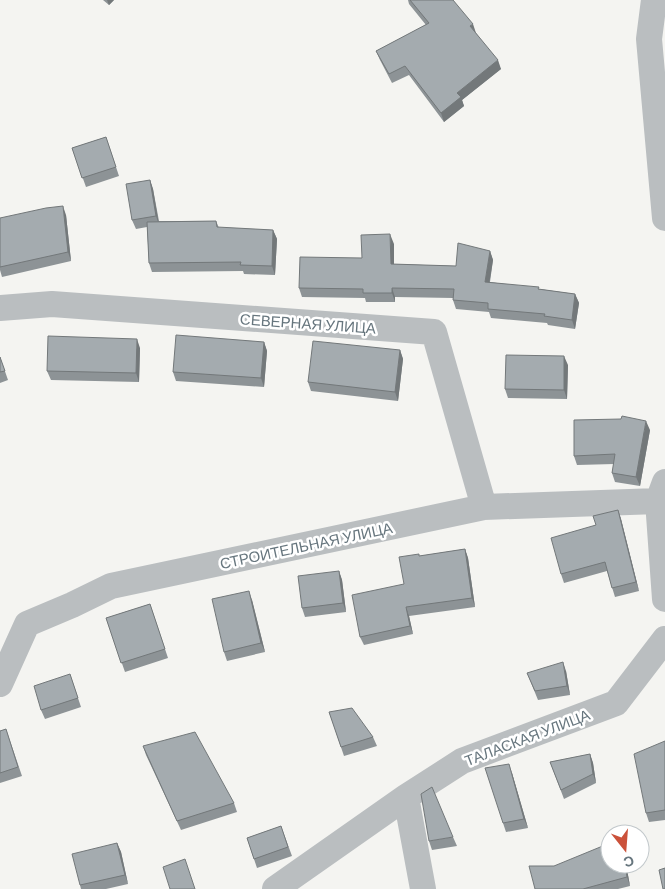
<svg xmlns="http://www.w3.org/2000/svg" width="665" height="889" font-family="Barlow,sans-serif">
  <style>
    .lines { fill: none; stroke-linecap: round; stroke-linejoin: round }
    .minor { stroke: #babec0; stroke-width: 26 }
    .wall { fill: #8d9396 }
    .shaded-wall { fill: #73787a }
    .building { fill: #a4abaf; stroke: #73787a }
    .labels { text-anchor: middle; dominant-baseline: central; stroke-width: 5; stroke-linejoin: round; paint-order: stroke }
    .street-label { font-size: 15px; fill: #67767e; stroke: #fff }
  </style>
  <rect width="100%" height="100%" fill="#f4f4f1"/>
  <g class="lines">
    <path class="minor" d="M654,0L649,39L665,218
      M0,308L52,304L434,332L484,507
      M665,482L658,501L665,599
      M0,684L27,624L72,605L111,586L484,507L658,501
      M406,797L423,889
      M275,889L406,797L462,761L616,703L665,639"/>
  </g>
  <path class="wall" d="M103,0H114L109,5Z
    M408,0H453L501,69L462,100L464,106L444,122L409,75L392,83L380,60L376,51L426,25L409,4Z
    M106,137L119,176L86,187L72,148Z
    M150,180L153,189L159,221H216L219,228L273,230L277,239L275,275L244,274L243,271L152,272L149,263L147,227L136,229L132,220Z
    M66,215L71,261L2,277L0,270V218Z
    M394,244V264L456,266L490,251L493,260L490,282L575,294L579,303L575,329L548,325L547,323L491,318L489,312L456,309L453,300V298L395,297V302H366L365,298L302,297L299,288Z
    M264,342L267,351L264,387L176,381L173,372Z
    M140,348L139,382L51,380L47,371Z
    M400,350L403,359L398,401L311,391L308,382Z
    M0,357L8,380L0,383Z
    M568,365L567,399L508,398L505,389Z
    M650,430L640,486L615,482L612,473L614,464L577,465L574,456Z
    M618,510L621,519L639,591L615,597L607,571L564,583L561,574Z
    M465,549L468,558L475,607L409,616L413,634L364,645L360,637L404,584L420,556Z
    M339,571L342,580L346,612L305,617L302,608Z
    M252,600L265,652L227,661L224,652Z
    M150,604L168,658L125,672L106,618Z
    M566,671L570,695L538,700L527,673Z
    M70,674L81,707L45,719L41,710Z
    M329,712L373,737L377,746L344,756Z
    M6,729L22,776L0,783V731Z
    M665,741V820L649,822L646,813Z
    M143,746L234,803L237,812L181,830L146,755Z
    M590,754L593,763L596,783L564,799L550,762Z
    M512,773L528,828L506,832L503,823Z
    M281,826L292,856L257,868L247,838Z
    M453,837L457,846L432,850L429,841Z
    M117,843L121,852L128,884L106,889H81L80,885Z
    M610,864H626L630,886L618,889H535L554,866Z"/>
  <path class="shaded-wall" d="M107,0H114L109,5Z
    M473,24L476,33L470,26Z
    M498,60L501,69L462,100L464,106L444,122L441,113L457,93Z
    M150,180L153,189L159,225L156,216Z
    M63,206L66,215L71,261L68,252Z
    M273,230L277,239L275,275L272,266Z
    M390,234L394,244V273L391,264Z
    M490,251L493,260L488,291L485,282Z
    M392,288L395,297V302L392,293Z
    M575,294L579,303L575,329L572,320Z
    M137,339L140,348L139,382L136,373Z
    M264,342L267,351L264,387L261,378Z
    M400,350L403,359L398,401L395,392Z
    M564,356L568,365L567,399L564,390Z
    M646,421L650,430L640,486L636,477Z
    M618,510L621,519L639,591L636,582Z
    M465,549L468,558L475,607L472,598Z
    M339,571L342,580L346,612L343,603Z
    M249,591L252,600L265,652L261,643Z
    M406,607L409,616L413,634L410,626Z
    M563,662L566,671L570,695L567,686Z
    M590,754L593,763L596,783L593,774Z
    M509,764L512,773L528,828L524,819Z
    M117,843L121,852L128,884L125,875Z
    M625,864H626L630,886L627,877Z"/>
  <path class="building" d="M410,0H453L473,24L470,26L498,60L457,93L461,97L441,113L405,66L389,74L376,51L429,23Z
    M106,137L116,167L82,178L72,148Z
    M150,180L156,216L132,220L126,184Z
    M63,206L68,252L0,267V218L46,208Z
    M216,221L217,227L273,230L272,266L240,265L241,262L149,263L147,222Z
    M390,234L391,264L456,266L458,243L490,251L485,282L539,287L538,289L575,294L572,320L544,316L545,314L488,309V303L453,300L454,289L392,288V293H363V289L299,288L300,257L362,258L361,235Z
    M176,335L264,342L261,378L173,372Z
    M48,336L137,339L136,373L47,371Z
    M313,341L400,350L395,392L308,382Z
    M506,355L564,356V390L505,389Z
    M0,357L5,371L0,372Z
    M622,416L646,421L636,477L612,473L615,454L574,456V420L621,419Z
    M618,510L636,582L612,588L605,562L561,574L551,538L596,525L593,516Z
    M465,549L472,598L406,607L410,626L360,637L352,595L404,584L399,557L419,554V556Z
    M339,571L343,603L302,608L298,576Z
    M249,591L261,643L224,652L212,599Z
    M150,604L165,649L121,663L106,618Z
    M563,662L567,686L535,691L527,673Z
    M70,674L78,698L41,710L34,686Z
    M352,708L373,737L341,747L329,712Z
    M6,729L18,767L0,773V731Z
    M195,732L234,803L177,821L143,746Z
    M665,741V810L646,813L634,754Z
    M590,754L593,774L561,790L550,762Z
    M509,764L524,819L503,823L485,768Z
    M432,787L453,837L429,841L421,794Z
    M281,826L288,847L254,859L247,838Z
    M117,843L125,875L80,885L72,854Z
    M610,843V864H625L627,877L583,889H535L529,866H554Z
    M185,859L195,889H170L163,867Z
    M665,868V889H663L659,870Z"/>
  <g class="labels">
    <g class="street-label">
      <text transform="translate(308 323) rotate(4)">СЕВЕРНАЯ УЛИЦА</text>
      <text transform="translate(306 545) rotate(-12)">СТРОИТЕЛЬНАЯ УЛИЦА</text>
      <text transform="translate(527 737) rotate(-21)">ТАЛАСКАЯ УЛИЦА</text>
    </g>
  </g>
  <g transform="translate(625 849) rotate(163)"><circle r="24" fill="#ffffff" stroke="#c2c8cb"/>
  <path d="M0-4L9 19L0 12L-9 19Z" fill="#cb513a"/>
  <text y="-8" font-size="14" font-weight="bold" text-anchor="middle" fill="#67767e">С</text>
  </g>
</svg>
